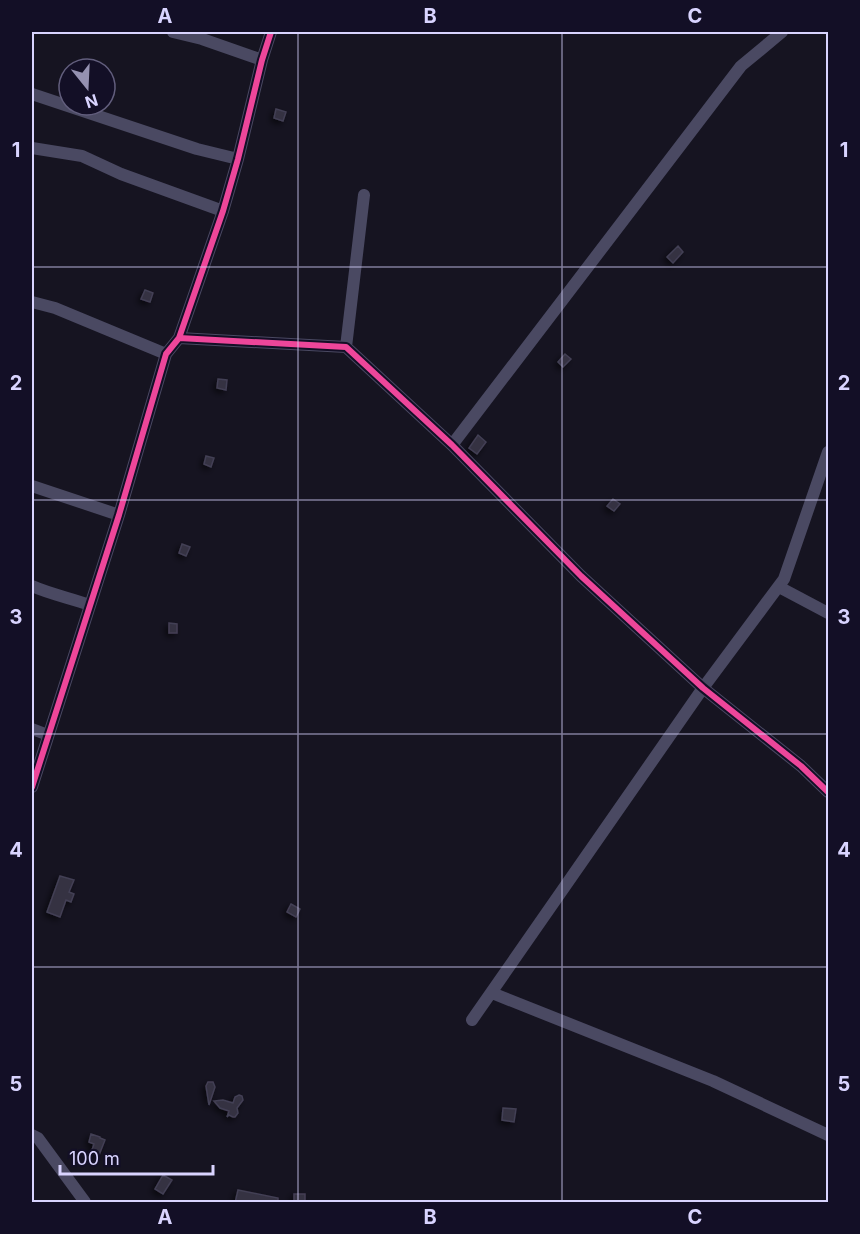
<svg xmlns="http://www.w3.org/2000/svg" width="860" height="1234" font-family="Inter,sans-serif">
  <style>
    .building { fill: #343243; stroke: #433f54; stroke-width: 1.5; filter: url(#shadow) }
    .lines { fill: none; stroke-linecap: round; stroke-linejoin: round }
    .minor { stroke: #4a4962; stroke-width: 12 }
    .cycleway-casing { stroke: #130f26; stroke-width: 10 }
    .cycleway { stroke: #ed469a; stroke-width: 6 }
    .grid { fill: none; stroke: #d9d4ff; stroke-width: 1.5; stroke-opacity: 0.55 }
    .neatline { fill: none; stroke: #d9d4ff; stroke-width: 2 }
    .grid-label { font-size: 20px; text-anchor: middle; font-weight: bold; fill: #d9d4ff }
  </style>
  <defs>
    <filter id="shadow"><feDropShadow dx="-3" dy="3" stdDeviation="3" flood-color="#0009"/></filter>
  </defs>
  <rect width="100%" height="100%" fill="#161421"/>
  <path class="building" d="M276,109L286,112L283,121L274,118Z
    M678,246L683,252L673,263L667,257Z
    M145,290L153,293L150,302L141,299Z
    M565,354L571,359L563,367L558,362Z
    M218,379L227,380L226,390L217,388Z
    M478,435L486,442L477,454L469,448Z
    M206,456L214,458L211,467L204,464Z
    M613,499L620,504L614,511L607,506Z
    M182,544L190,547L186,556L179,553Z
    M169,623L177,624V633H169Z
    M60,876L74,880L69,892L74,894L71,902L66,900L60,917L47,912Z
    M291,904L300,909L296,917L287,912Z
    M208,1082H213L215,1087L209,1105L206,1086Z
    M239,1095L242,1096L243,1100L237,1108L238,1113L235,1117H233L229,1115L227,1117L229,1111L220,1108L214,1101L223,1100L233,1103L235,1097Z
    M503,1108L516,1109L514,1122L502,1120Z
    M91,1134L100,1137V1138L105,1140L99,1155L91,1153L94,1144L89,1142Z
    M163,1175L172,1180L163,1194L155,1189Z
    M238,1190L278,1198V1203H235Z
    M294,1194H305V1203H294Z"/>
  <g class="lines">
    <path class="minor" d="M173,32L202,39L262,60
      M32,94L197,149L238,159
      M32,148L82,156L121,174L223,211
      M32,302L55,308L166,354
      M179,338L346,347L452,445L581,576L703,688L801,766L828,792
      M346,347L364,195
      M452,445L741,66L782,32
      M32,486L119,515
      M32,586C50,594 70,598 90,605
      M779,587L828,613
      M32,729L48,735
      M32,787L119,515L166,354L179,338L223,211L238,159L262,60L271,32
      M492,993L713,1081L828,1135
      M472,1020L703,688L784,579L828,452
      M32,1135L38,1138L85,1202"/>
    <g class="cycleway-casing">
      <path id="cycleway" d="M179,338L346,347L452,445L581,576L703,688L801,766L828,792
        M32,787L119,515L166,354L179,338L223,211L238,159L262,60L271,32"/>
    </g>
    <use href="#cycleway" class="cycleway"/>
  </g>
  <path class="grid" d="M298,32V1202M562,32V1202M32,267H828M32,500H828M32,734H828M32,967H828"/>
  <rect width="860" height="1234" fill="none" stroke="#130f26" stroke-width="66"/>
  <g transform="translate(87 87) rotate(162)"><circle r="28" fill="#130f26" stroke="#625e7d" stroke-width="1.5"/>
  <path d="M0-4.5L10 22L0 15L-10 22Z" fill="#9591b1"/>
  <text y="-9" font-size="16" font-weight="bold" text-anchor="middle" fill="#d9d4ff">N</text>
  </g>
  <path d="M60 1165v9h153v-9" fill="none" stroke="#d9d4ff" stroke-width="3"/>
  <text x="69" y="1165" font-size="18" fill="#d9d4ff" stroke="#130f26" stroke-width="4.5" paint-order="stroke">100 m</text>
  <rect x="33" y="33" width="794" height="1168" class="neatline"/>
  <g class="grid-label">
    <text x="165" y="23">A</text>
    <text x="430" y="23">B</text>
    <text x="695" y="23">C</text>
    <text x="16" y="157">1</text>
    <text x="844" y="157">1</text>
    <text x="16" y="390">2</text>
    <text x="844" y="390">2</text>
    <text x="16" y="624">3</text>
    <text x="844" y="624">3</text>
    <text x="16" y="857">4</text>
    <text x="844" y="857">4</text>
    <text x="16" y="1091">5</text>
    <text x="844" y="1091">5</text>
    <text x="165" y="1224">A</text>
    <text x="430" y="1224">B</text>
    <text x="695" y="1224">C</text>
  </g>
</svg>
